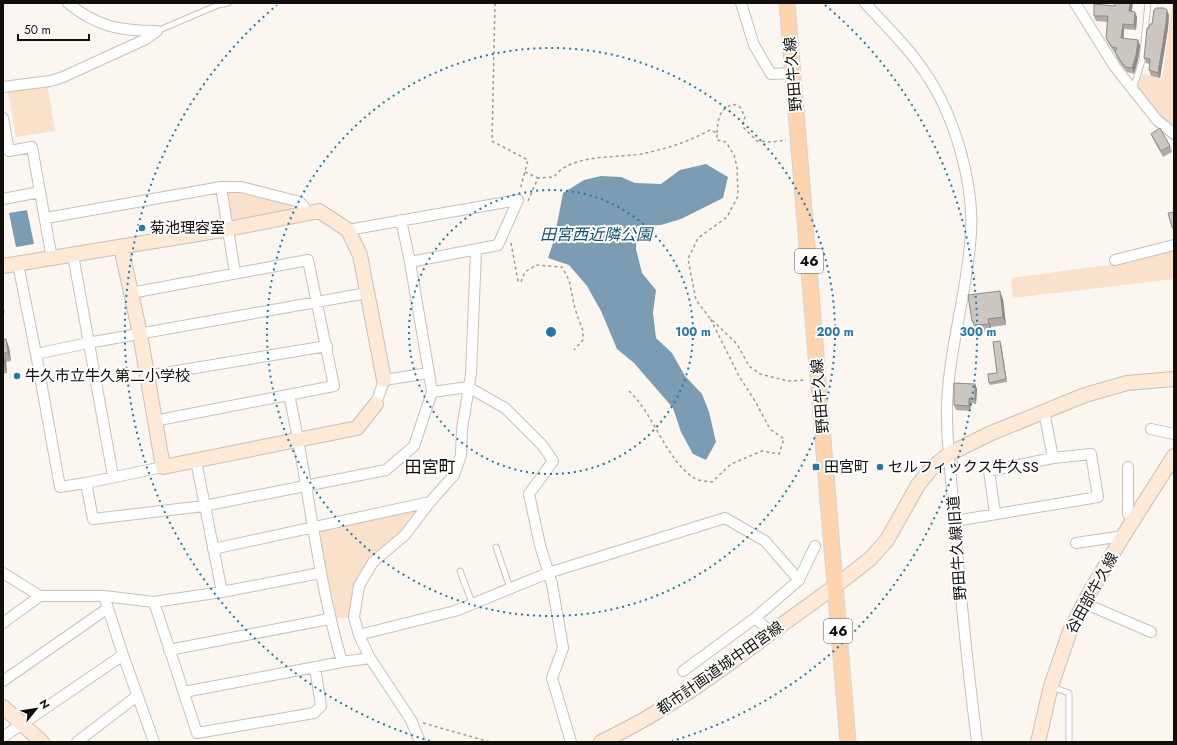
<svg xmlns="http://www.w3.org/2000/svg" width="1177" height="745" font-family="Jost,'Noto Sans JP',sans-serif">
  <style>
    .green { fill: #fae1cc }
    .water { fill: #7b9cb3 }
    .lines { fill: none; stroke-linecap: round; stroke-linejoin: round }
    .lane-casing { stroke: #c7c1bb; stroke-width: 7 }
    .street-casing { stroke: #c7c1bb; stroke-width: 12 }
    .secondary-casing { stroke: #c7c1bb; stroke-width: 16 }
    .primary-casing { stroke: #d4d4d3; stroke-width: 17 }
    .path { stroke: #9f9a96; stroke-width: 1.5; stroke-dasharray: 3 3; stroke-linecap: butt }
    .lane { stroke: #fff; stroke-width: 5 }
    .street { stroke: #fff; stroke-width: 10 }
    .secondary { stroke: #fee9d6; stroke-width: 14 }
    .primary { stroke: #fdd4ad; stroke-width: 15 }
    .wall { fill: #afaaa6 }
    .shaded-wall { fill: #8f8b87 }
    .building { fill: #ccc6c1; stroke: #8f8b87 }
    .ring { fill: none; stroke: #2478a8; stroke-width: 2; stroke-dasharray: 2 4 }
    .poi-dot { fill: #2478a8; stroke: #fff; stroke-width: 1.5 }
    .labels { text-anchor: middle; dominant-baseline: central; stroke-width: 4; stroke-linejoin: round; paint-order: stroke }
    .shield { fill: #fff; stroke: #585756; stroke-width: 1 }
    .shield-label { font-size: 14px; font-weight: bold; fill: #110f0d }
    .street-label { font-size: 15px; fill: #110f0d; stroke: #fff }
    .poi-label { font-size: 15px; fill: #110f0d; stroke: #fff; text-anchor: start }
    .water-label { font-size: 16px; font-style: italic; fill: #174f70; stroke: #fff }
    .quarter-label { font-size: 17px; fill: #110f0d; stroke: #fff }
    .centre { fill: #2478a8; stroke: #fff; stroke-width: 2 }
    .ring-label { font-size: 12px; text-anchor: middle; font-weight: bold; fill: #2478a8; stroke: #fff; stroke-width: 4; stroke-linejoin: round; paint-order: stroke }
  </style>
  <rect width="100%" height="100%" fill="#fcf6f0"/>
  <path class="green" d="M1172,3H1174V131L1160,119L1136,90L1142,73L1162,79Z
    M47,82L55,131L16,137L7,87Z
    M230,190H234L291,205L293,208L291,211L235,221L229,219L224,194Z
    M1174,249V279L1013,298L1011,278L1123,263Z
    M430,502L373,562L359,586L354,617L329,619L312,529Z"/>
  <path class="water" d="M706,164L728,177L723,198L681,219L661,225L637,226L636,249L642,273L656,290L653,313L656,338L672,353L685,376L702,394L709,412L716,442L706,460L693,454L681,432L673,408L634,363L617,349L601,311L587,286L569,265L548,258L554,240L563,193L584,180L601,176L621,177L635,183L661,184L680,170Z
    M27,210L34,244L16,247L9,213Z"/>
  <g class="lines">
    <g class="lane-casing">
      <path id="lane" d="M157,31L218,5L228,3
        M1133,89L1142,61L1148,3
        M496,547L510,588
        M460,571L472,603
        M1052,687L1069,693V742"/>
    </g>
    <g class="street-casing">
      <path id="street" d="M68,3C97,27 121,31 157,31
        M741,3L754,45L771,74L793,73
        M865,3C886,26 909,48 926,74C954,115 974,182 971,232C968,290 949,347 947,405C946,444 952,483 955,522C960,595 968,669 977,742
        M1075,3L1115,67L1157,120L1174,134
        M3,87L50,81L63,77L146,39L157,31
        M3,118L9,151L32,147L52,259
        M221,187H241L300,202L309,213
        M3,199L40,192
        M46,218L221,187L235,273
        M401,220L410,262L429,373
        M348,230L518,200
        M73,255L113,476
        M1115,260L1174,245
        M410,262L498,245L518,200
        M18,264L36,354L60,487L86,483L163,467
        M131,293L308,260L334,386L154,421
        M36,354L88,343L367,293
        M147,376L327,346
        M376,404L384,380L429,373L432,392L468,387L505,408L543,446L553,461L529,494L540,545L552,584L563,648L552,678L571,742
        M1044,411L1053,458
        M1151,429L1174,434
        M1128,467V514L1134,518
        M86,483L93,519L204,506L386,470L414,446L432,392
        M955,521L1098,497L1091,454L1053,458L989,471L995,513
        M1076,543L1123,536
        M213,549L430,502
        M3,573L40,596H104L154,602L222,592L196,461
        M222,592L320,573
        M104,596L123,655L154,742
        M154,602L197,733L314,713L321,706L315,667
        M1084,603L1151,632
        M755,618L772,633
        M3,623L40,596
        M359,635L455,611L548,573L725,518L765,541L799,580
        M169,650L329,619
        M342,662L370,658
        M683,671L755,618L799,580L815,546
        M3,681L108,608
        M184,692L342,662C316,574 309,484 289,395
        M3,737L123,655
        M77,742L137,696
        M420,742L411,720L370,658L359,635L354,617L359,586L373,562L405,535L430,502L454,475L461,455L462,429L471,374L476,251"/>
    </g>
    <g class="secondary-casing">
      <path id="secondary" d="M121,247L140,334L163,467L357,428L376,404
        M3,266L228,229L319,211L348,230L360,255L384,380
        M3,707L42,742
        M601,742C663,713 717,673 772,632C805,608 838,585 870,559L887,540L918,485L931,469L949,454L989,434L1085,395L1127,383L1174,379
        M1038,742L1051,686L1070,631L1091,590L1125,533L1174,456"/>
    </g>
    <g class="primary-casing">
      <path id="primary" d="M787,3L848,742"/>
    </g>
    <path class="path" d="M495,3L492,141L528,160L520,190
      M717,133C718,119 719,109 733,104L740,107L745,117L742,126L757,141L772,142L786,140
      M525,172L538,178
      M528,201L538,178L554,177C572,152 621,159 646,153C669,148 690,141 710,130L717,133V140L726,142L734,155L737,167L738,196L727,217L698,238L688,259L696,300L709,317L737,344L749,366L760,374L788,381L806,380
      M511,243L518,281L521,282L525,272L536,265L562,267L569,280L575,309L583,331V340L574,350
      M629,391C654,414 666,460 694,478C698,481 706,481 712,482L731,464L762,451L779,454L784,439L770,429L755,401L739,376L710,318
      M423,723L490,742"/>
    <use href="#lane" class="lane"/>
    <use href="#street" class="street"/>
    <use href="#secondary" class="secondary"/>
    <use href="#primary" class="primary"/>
  </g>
  <path class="wall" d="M1133,3L1131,11L1137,17L1136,30L1124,29V38L1138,40L1140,46L1138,60L1134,74L1127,72L1120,63L1117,58L1115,53L1114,52L1108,43L1106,38L1107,22L1096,21L1094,16L1115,6Z
    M1169,15L1168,28L1160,78L1151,76L1149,70V64L1146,63L1144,58L1149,28L1152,24Z
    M1151,134L1170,146L1172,152L1163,157L1153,139Z
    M1174,212V233L1172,227Z
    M1003,299L1006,325L991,327V332L977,333L972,321Z
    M3,339L9,347L11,361L6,362L7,373L3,374Z
    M1001,344L1007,382L990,385L989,383L997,373Z
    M975,384L977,389L976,404L971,403L970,411L956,410L954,405Z"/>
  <path class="shaded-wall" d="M1130,3H1133L1131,17L1129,11Z
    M1167,10L1169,15L1168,28L1160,78L1158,73Z
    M1135,12L1137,17L1136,30L1134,25Z
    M1123,24L1124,29L1123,43L1121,38Z
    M1138,40L1140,46L1138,60L1134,74L1132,68Z
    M1000,291L1003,299L1006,325L1003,317Z
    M3,303V304L5,314L3,309Z
    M988,319L991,327V332L989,324Z
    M6,339L9,347L11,361L8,353Z
    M1000,341L1001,344L1007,382L1006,379Z
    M3,354L6,362L7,373L4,365Z
    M975,384L977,389L976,404L975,399Z
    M969,398L971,403L970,411L969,406Z"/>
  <path class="building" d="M1115,3H1130L1129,11L1135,12L1134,25L1123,24L1121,38L1138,40L1136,55L1132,68L1125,67L1115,52L1117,48L1112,47L1106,38L1108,16H1094V4L1115,6Z
    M1156,8H1164L1167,10L1166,23L1158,73L1149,70L1150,59L1144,58L1147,28H1149L1150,24H1152L1154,10Z
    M1160,128L1170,146L1161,151L1151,134Z
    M1174,212V227H1172L1168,213Z
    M1000,291L1003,317L988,319L989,324L974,325L973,321H972L968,295Z
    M3,339H6L8,353H3Z
    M1000,341L1006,379L989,383L988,374L997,373L993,342Z
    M3,355L4,365H3Z
    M954,383L975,384V399L969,398V406L954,405Z"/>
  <g class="ring">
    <circle cx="551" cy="332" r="142"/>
    <circle cx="551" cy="332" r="284"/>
    <path d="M430 741A427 427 0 0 1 277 5M825 5A427 427 0 0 1 672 741"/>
  </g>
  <g class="poi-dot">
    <circle cx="142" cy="228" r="4"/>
    <circle cx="17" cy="376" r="4"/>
    <rect x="812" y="463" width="8" height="8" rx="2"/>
    <circle cx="880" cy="467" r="4"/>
  </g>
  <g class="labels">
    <g class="shield">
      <rect x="795" y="249" width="28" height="24" rx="3"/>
      <rect x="824" y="619" width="28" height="24" rx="3"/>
    </g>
    <g class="shield-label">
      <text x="809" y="261">46</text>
      <text x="838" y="631">46</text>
    </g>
    <g class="street-label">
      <text transform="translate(793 74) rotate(-95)">野田牛久線</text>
      <text transform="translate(820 396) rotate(-95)">野田牛久線</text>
      <text transform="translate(957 548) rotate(-94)">野田牛久線旧道</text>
      <text transform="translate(1092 593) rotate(-61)">谷田部牛久線</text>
      <text transform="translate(720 668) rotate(-35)">都市計画道城中田宮線</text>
    </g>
    <g class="poi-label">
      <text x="150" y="228">菊池理容室</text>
      <text x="25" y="376">牛久市立牛久第二小学校</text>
      <text x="824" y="467">田宮町</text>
      <text x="888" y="467">セルフィックス牛久SS</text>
    </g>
    <g class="water-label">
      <text x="596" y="234">田宮西近隣公園</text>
    </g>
    <g class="quarter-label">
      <text x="430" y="467">田宮町</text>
    </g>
  </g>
  <circle cx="551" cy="332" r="6" class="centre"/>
  <g class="ring-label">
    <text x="693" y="336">100 m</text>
    <text x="835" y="336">200 m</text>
    <text x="978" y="336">300 m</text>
  </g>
  <rect width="1177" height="745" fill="none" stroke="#110f0d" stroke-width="8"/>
  <g transform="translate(36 709) rotate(60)" stroke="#ffffff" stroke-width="3" paint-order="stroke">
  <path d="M0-3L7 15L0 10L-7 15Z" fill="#110f0d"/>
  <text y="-6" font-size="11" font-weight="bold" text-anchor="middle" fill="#110f0d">N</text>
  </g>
  <path d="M18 34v6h71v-6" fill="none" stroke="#110f0d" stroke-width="2"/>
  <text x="24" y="34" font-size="12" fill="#110f0d" stroke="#ffffff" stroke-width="3" paint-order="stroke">50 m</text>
</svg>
